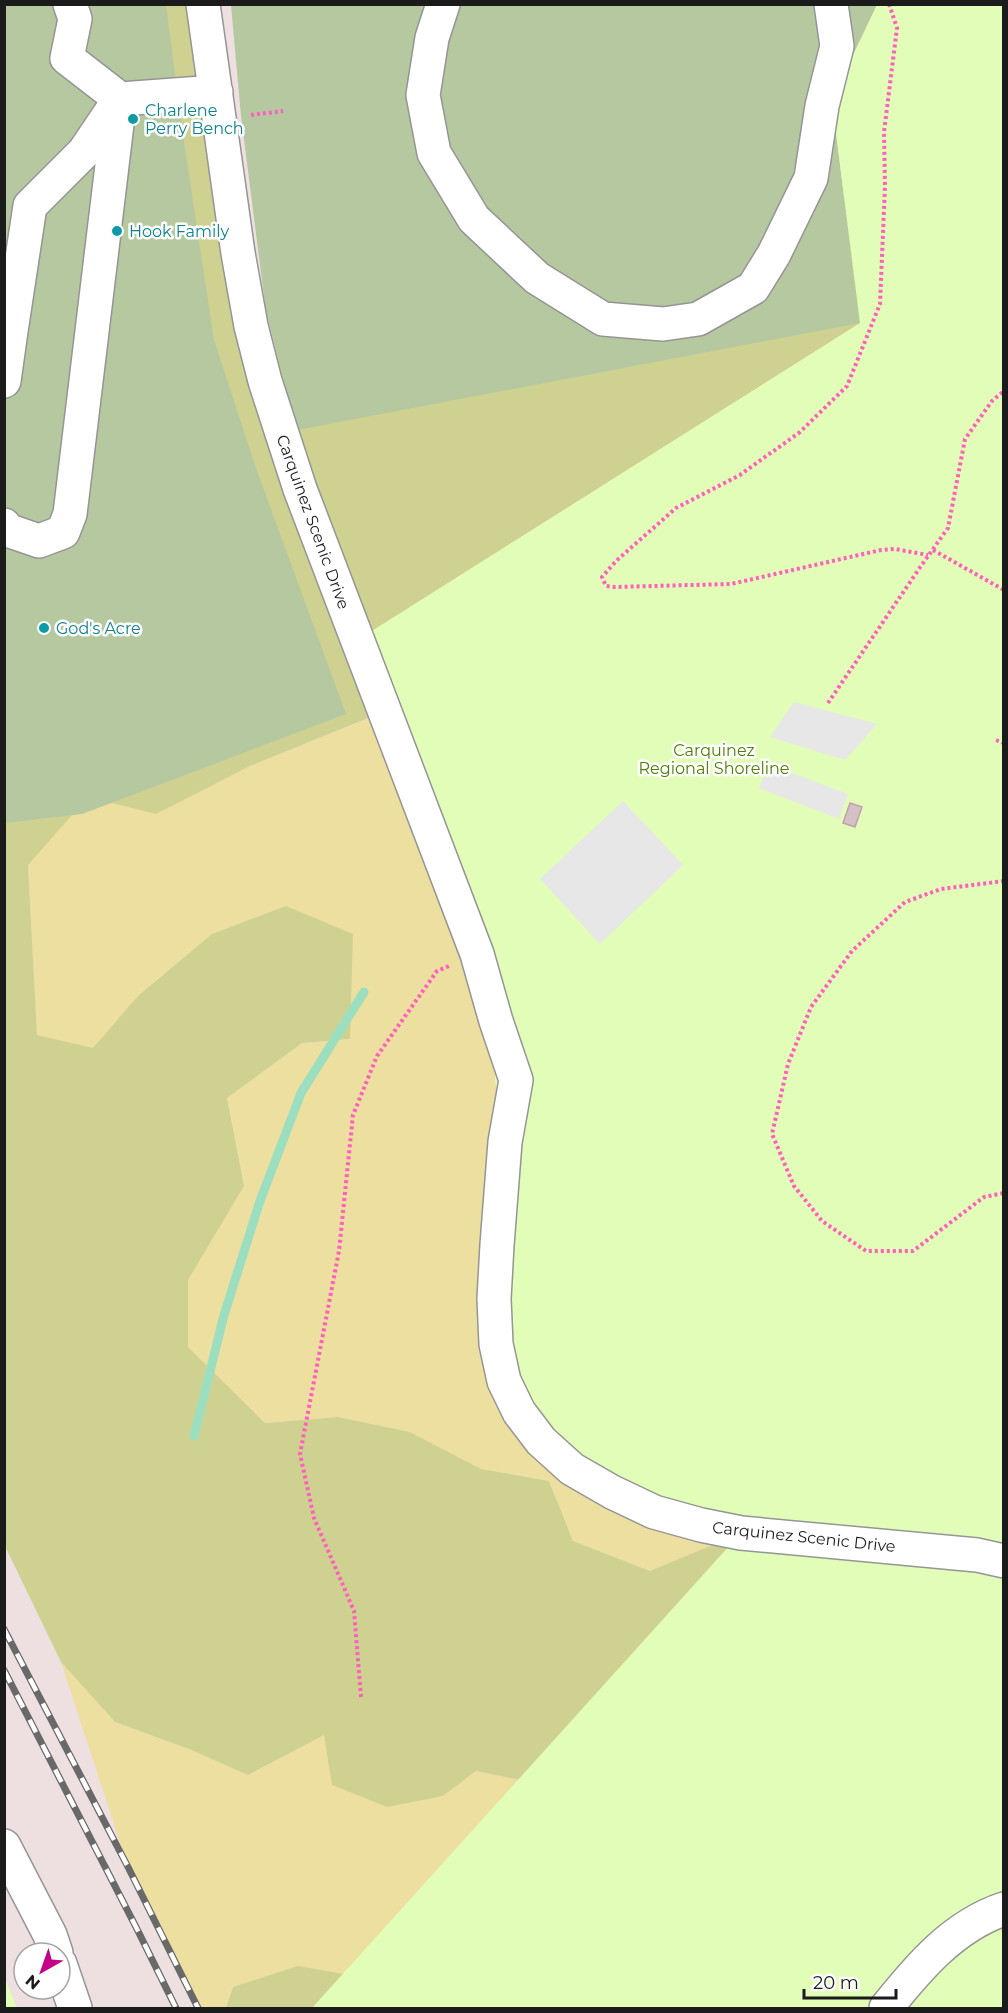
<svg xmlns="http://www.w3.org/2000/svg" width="1008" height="2013" font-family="Montserrat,sans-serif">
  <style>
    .grass { fill: #eddfa0 }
    .forest { fill: #cfd191 }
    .cemetery { fill: #b5c89f }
    .park { fill: #e2fdb7 }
    .parking { fill: #e7e7e7 }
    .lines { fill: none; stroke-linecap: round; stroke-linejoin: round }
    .stream { stroke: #9cdfc0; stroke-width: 9 }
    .building { fill: #d5c0c5; stroke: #c0a1a9; stroke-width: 1.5 }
    .minor-casing { stroke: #959595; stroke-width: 36 }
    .path { stroke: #ff5fbd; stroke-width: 4; stroke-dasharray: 3 3; stroke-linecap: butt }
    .minor { stroke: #fff; stroke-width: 33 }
    .rail-casing { stroke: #696969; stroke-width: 7 }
    .rail { stroke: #fff; stroke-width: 4.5; stroke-dasharray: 14; stroke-linecap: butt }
    .culture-dot { fill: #0f9aa8; stroke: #fff; stroke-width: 2 }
    .labels { text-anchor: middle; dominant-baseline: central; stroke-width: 5; stroke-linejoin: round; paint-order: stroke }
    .culture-label { font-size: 16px; fill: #0d838f; stroke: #fff; text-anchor: start }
    .street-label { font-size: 16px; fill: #1b1b1b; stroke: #fff }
    .park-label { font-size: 16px; fill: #4e7f03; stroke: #fff }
  </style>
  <rect width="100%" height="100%" fill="#eedfe0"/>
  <path class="grass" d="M384,712L741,1533L650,1571L573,1541L549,1481L481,1469L410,1432L338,1417L265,1423L188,1347V1279L244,1186L227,1098L302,1043L350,1039L286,906L212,934L138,996L94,1049L37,1035L28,864L88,797L156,813L250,766Z
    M61,1662L115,1722L189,1749L248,1775L324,1735L443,1796L476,1771L520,1780L347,1975L233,1986L226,2008H198L128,1867Z"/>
  <path class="forest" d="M112,5H203L270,356L326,290L820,262L889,90L1003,5V650L383,712L250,766L156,814L88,797L28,865L37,1035L93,1048L138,996L212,934L286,906L353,934L350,1039L302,1043L227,1098L244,1186L188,1280V1347L265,1423L338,1417L410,1432L481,1469L549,1481L573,1541L650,1571L741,1533L520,1780L476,1771L443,1796L387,1807L332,1785L324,1735L248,1775L189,1749L115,1722L61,1662L5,1546V735Z
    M298,1966L430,1989L459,2008H226L233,1987Z"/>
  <path class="cemetery" d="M4,5H166L184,142L214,340L256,468L346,714L82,814L5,823Z
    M231,5H877L840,82L834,117L860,323L297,430L266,312L241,116Z"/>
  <path class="park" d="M877,5H1003V2008H312L740,1534L612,1492L504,1381L505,1142L495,1080L496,1021L356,641L860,323L834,117L840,82Z
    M5,1978L17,2008H5Z"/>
  <path class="parking" d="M794,702L877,724L845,760L770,737Z
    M768,764L848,794L839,819L759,788Z
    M623,801L683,865L600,944L540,879Z"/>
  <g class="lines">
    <path class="stream" d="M194,1436L224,1315L260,1201L301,1093L364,992"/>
  </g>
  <path class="building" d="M850,803L862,807L855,827L843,823Z"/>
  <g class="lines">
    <g class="minor-casing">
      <path id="minor" d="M70,4L75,19L67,58L120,99L216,92
        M203,4L238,253L251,326L265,381L300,489L477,954L496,1021L516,1080L505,1142L497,1245L494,1299L496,1344L504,1381L519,1412L541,1441L572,1469L612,1492L654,1512L701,1525L741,1533L977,1555L1004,1561
        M443,4L432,38L423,95L434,153L474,219L537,278L603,319L663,324L698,319L753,288L774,254L811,178L822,106L837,46L831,4
        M4,335L11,331L30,206L84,152L117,103
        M4,381L11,331
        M4,525L7,530L39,541L63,532L70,514L120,99
        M4,1846L50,1935L56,1953
        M60,1964L75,2008
        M886,2008C918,1968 953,1926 1004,1909"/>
    </g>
    <path class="path" d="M889,4L897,28L884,132L885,186L880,304L847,386L800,432L740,475L676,508L616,561L602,577L606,586L615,587L731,584L881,550L895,549L928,555
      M251,115L283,111
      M933,550L1004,590
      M828,703L921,566L948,528L965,439L992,401L1004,391
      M996,740L1004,743
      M1004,881L941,889L905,902L852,951L811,1007L788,1064L772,1134L794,1186L822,1221L866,1251H913L984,1197L1004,1193
      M361,1697L354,1611L314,1518L300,1454L339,1251L353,1115L377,1056L437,971L449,966"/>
    <use href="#minor" class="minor"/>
    <g class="rail-casing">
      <path id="rail" d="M4,1629L128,1867L198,2008
        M4,1670L137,1929L176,2008"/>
    </g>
    <use href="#rail" class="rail"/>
  </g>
  <g class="culture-dot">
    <circle cx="133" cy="119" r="6"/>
    <circle cx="117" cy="231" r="6"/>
    <circle cx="44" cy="628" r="6"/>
  </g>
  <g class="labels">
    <g class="culture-label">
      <text x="145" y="110">Charlene<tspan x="145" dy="18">Perry Bench</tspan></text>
      <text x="129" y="231">Hook Family</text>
      <text x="56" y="628">God's Acre</text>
    </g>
    <g class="street-label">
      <text transform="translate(313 522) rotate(70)">Carquinez Scenic Drive</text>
      <text transform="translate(804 1537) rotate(6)">Carquinez Scenic Drive</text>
    </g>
    <g class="park-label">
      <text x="714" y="750">Carquinez<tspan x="714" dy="18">Regional Shoreline</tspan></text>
    </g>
  </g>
  <rect width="1008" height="2013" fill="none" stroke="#1b1b1b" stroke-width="12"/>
  <g transform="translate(42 1971) rotate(220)"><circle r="28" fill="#ffffff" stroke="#a4a4a4" stroke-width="1.5"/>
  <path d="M0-4.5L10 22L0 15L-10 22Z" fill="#c60088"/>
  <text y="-9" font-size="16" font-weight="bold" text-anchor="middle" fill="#1b1b1b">N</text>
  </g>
  <path d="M804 1989v9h92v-9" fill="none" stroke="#1b1b1b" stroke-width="3"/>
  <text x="813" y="1989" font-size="18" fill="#1b1b1b" stroke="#ffffff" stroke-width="4.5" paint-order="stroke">20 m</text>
</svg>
